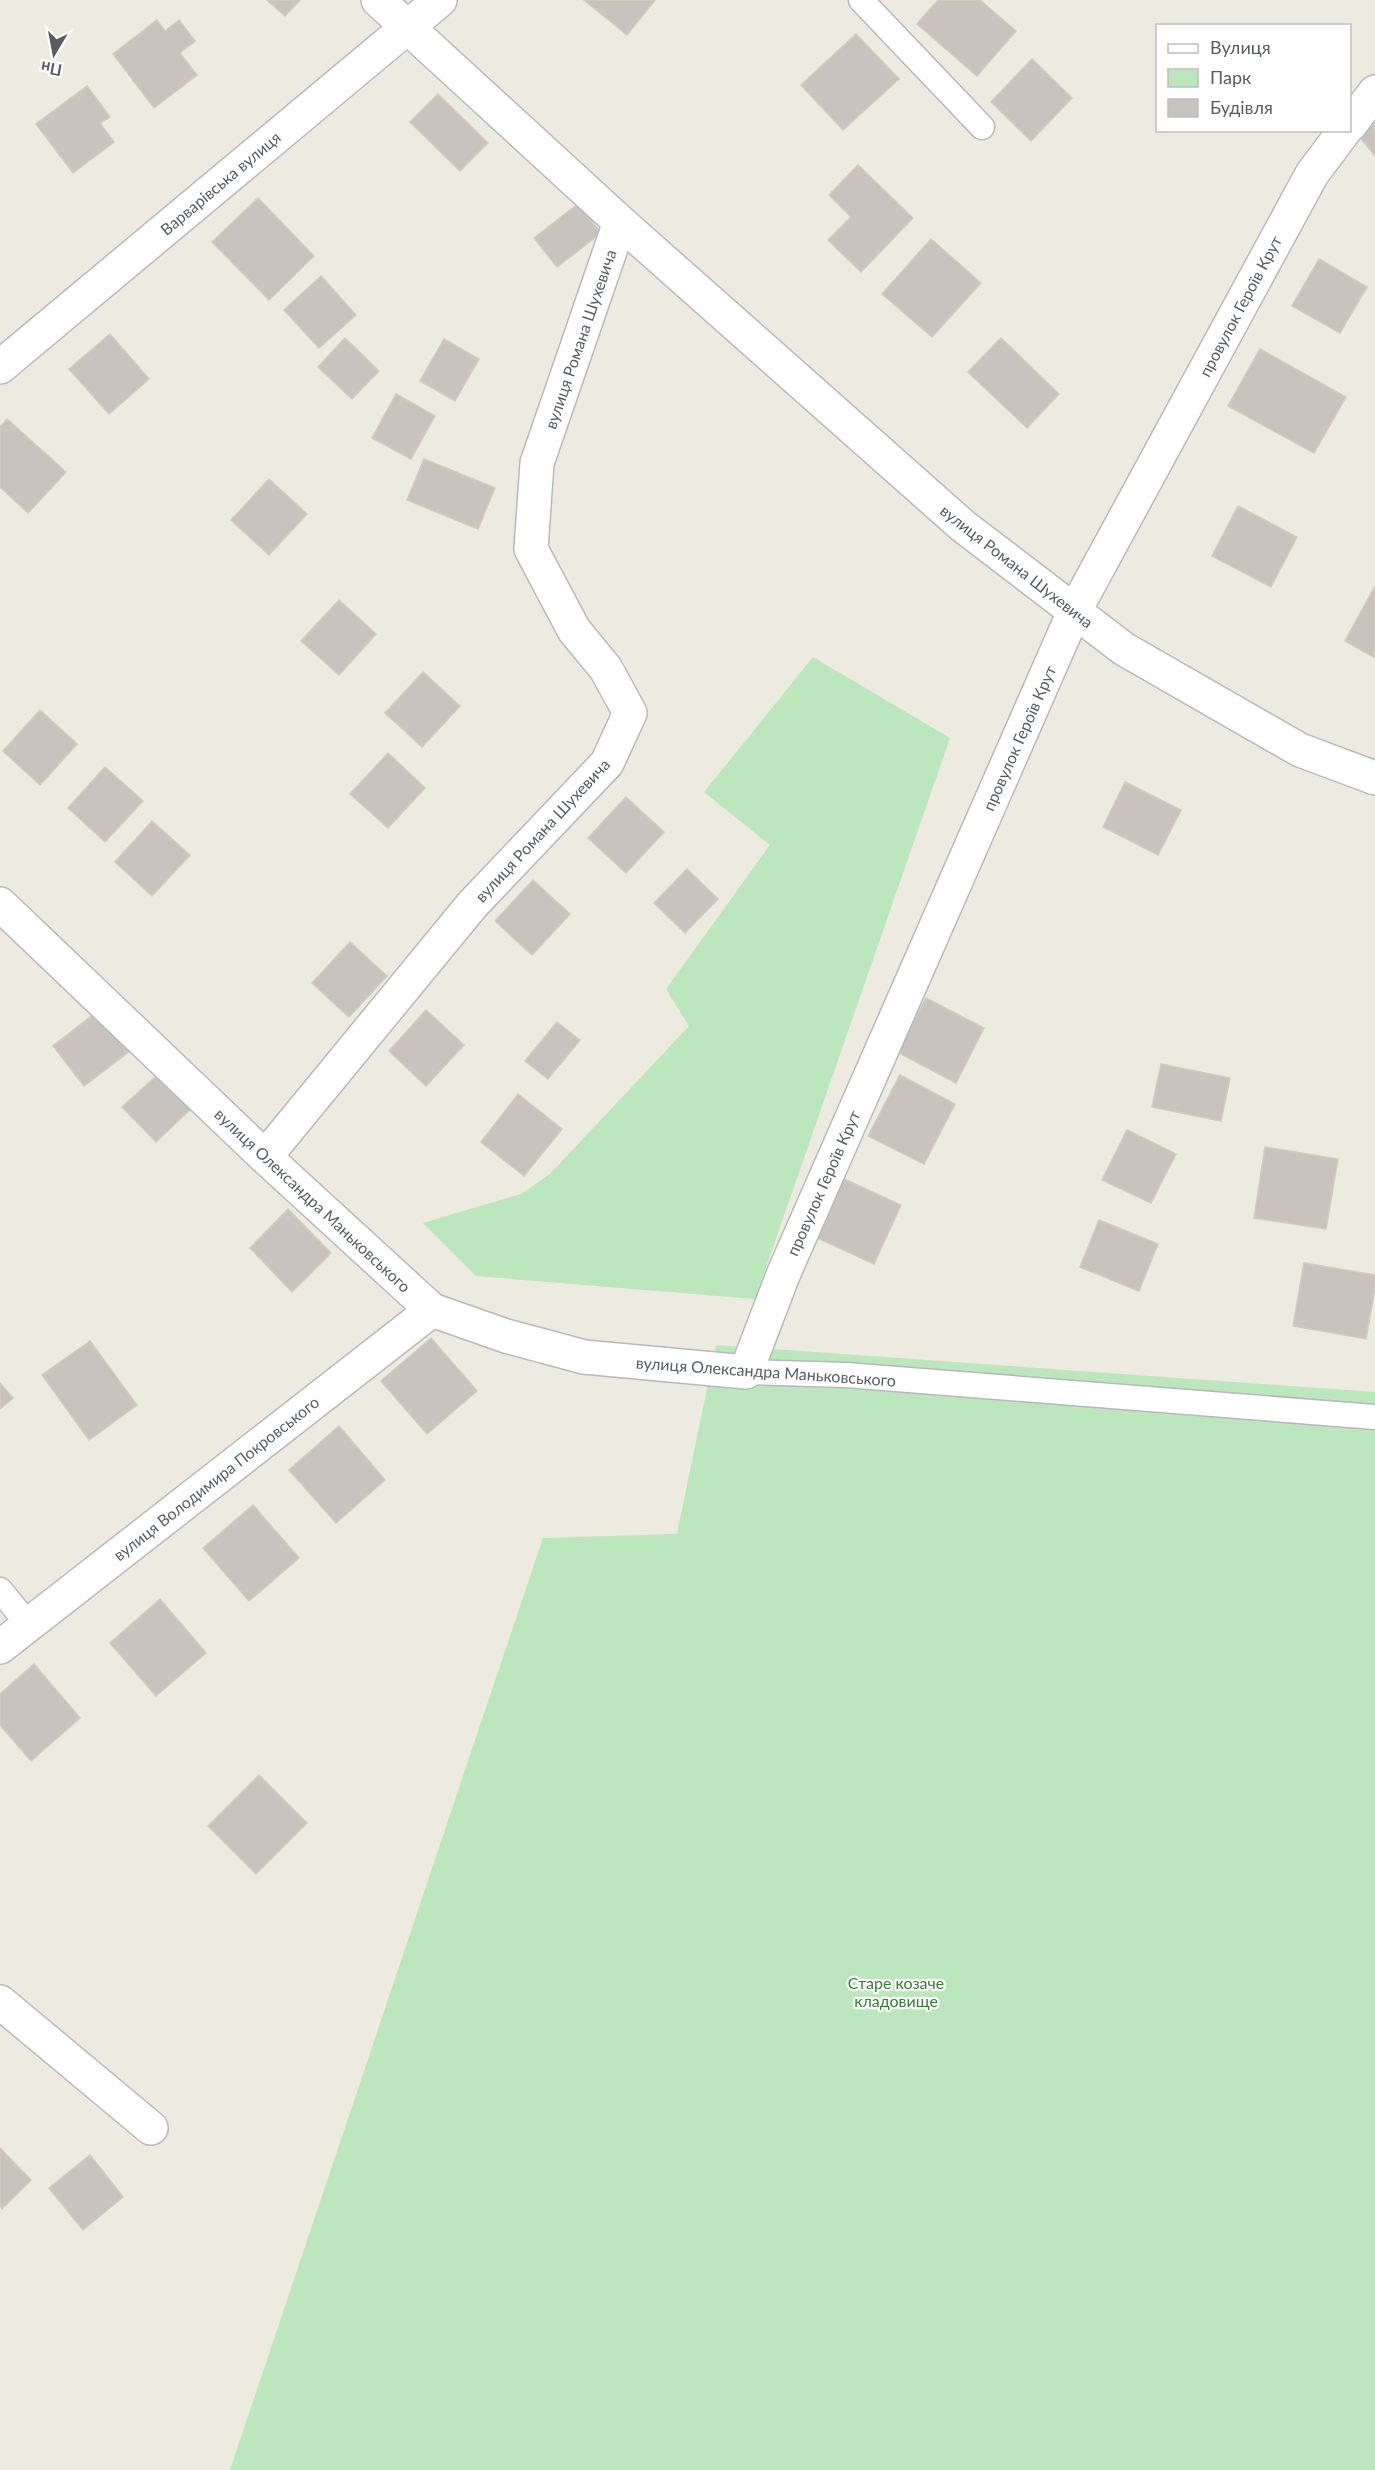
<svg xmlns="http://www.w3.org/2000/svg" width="1375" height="2470" font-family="Lato,sans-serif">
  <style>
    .green { fill: #bce6bb }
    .building { fill: #c8c4bd; stroke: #d2cbbe; stroke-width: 1.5 }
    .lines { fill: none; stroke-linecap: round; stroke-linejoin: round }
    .service-casing { stroke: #b6b9be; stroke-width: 27 }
    .minor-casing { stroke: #b6b9be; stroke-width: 36 }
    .service { stroke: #fff; stroke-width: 24 }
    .minor { stroke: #fff; stroke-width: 33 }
    .labels { text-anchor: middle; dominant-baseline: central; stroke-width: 4.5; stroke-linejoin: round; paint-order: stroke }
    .street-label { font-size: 16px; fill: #595d62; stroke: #fff }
    .park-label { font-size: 16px; fill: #308231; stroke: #fff }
  </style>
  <rect width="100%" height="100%" fill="#edeae0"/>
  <path class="green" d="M813,657L950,738L755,1299L476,1276L423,1223L521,1194L550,1174L689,1026L666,989L770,845L704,792Z
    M716,1345L1375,1392V2470H230L543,1538L677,1534Z"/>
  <path class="building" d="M267,0H300L285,16Z
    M584,0H655L627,35Z
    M938,0H980L1016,31L977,76L917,24Z
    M157,20L165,31L179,20L195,41L180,53L197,75L154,108L113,54Z
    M856,34L899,79L843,130L801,85Z
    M1032,59L1072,98L1031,141L991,102Z
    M87,86L110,117L100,123L114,142L73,173L36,124Z
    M438,94L488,143L460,171L410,122Z
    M1375,123V156L1359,136Z
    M858,165L913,218L861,272L828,240L851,217L829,195Z
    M258,198L314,256L269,300L212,242Z
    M578,204L601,233L557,267L534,238Z
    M931,239L981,283L932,337L882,294Z
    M1319,259L1367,287L1340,333L1292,306Z
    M321,276L356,315L319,348L284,310Z
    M110,334L149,379L109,414L69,369Z
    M345,338L379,371L352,399L318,367Z
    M1001,338L1059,394L1027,428L968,372Z
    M444,339L479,359L455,401L420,381Z
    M1260,349L1346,397L1314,453L1228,406Z
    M396,394L435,416L411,459L372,438Z
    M7,419L66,472L28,513L0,487V427Z
    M424,459L495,488L478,529L407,500Z
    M269,479L307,514L269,555L231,520Z
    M1238,506L1297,537L1271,587L1212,556Z
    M1375,586V658L1345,641Z
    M339,600L376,634L339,675L301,641Z
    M423,672L460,706L422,747L385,713Z
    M40,710L77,744L40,785L3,751Z
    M388,753L425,788L388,828L350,794Z
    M105,767L143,801L105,842L68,808Z
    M1125,782L1181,810L1158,855L1103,827Z
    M626,797L664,832L626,873L588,838Z
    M152,821L190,855L152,896L115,862Z
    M687,869L718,899L685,933L654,903Z
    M533,880L570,914L532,955L495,921Z
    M350,942L387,976L349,1017L312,983Z
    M926,998L984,1028L956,1083L897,1052Z
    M103,1007L135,1047L84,1086L53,1046Z
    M426,1010L464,1045L426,1086L389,1051Z
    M557,1022L580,1040L548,1079L525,1061Z
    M1161,1064L1230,1078L1221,1121L1152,1107Z
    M164,1069L197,1103L156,1142L122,1107Z
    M900,1075L955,1104L924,1164L868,1136Z
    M518,1094L562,1129L524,1176L481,1142Z
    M1127,1130L1176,1154L1151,1203L1102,1180Z
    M1265,1147L1338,1159L1326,1229L1254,1218Z
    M842,1178L901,1205L874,1264L815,1237Z
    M288,1209L331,1253L292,1292L250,1248Z
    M1099,1220L1158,1244L1139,1291L1080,1267Z
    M1304,1263L1375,1275V1288L1366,1339L1293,1326Z
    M431,1338L477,1391L427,1434L381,1381Z
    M90,1341L137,1405L89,1440L42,1375Z
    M0,1383L13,1398L0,1409Z
    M339,1426L385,1480L336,1523L289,1470Z
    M253,1505L299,1558L249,1601L203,1548Z
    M160,1599L206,1653L156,1696L110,1643Z
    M34,1664L80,1718L31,1761L0,1725V1694Z
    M259,1775L307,1823L256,1874L208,1826Z
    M0,2148L31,2180L2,2209L0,2206Z
    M90,2155L123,2197L83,2230L49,2188Z"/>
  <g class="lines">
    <g class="service-casing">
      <path id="service" d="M861,0L982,127
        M746,1372L846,1375L1375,1417
        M0,1590L28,1624"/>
    </g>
    <g class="minor-casing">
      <path id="minor" d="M378,0L620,222L963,526L1124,649L1300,750L1375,778
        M1350,125L1375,92
        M0,367L440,0
        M0,904L265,1157L432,1310L506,1336L584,1357L746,1372L783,1275L1074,612L1312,174L1345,130
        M265,1157L472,905L607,763L630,713L606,669L574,630L531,549L537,463L620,222
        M0,1647L432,1310
        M0,2002L151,2128"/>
    </g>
    <use href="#service" class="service"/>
    <use href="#minor" class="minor"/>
  </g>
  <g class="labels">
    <g class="street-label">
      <text transform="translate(220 183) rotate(-40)">Варварівська вулиця</text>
      <text transform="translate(1240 306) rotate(-62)">провулок Героїв Крут</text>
      <text transform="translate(580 339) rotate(-71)">вулиця Романа Шухевича</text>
      <text transform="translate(1017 566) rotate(38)">вулиця Романа Шухевича</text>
      <text transform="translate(1019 738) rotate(-66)">провулок Героїв Крут</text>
      <text transform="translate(542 830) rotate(-47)">вулиця Романа Шухевича</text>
      <text transform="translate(823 1183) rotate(-66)">провулок Героїв Крут</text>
      <text transform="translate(313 1200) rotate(43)">вулиця Олександра Маньковського</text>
      <text transform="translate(766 1371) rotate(4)">вулиця Олександра Маньковського</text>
      <text transform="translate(216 1478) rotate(-38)">вулиця Володимира Покровського</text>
    </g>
    <g class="park-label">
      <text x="896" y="1982">Старе козаче<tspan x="896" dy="18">кладовище</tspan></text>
    </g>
  </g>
  <rect x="1156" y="24" width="195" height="108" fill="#ffffff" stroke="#bdbec0" stroke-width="1.5"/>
  <rect x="1168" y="44" width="30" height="9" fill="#ffffff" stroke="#bdbec0" stroke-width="1.5"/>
  <text x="1210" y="54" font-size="18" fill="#595d62">Вулиця</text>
  <rect x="1168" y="69" width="30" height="18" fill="#bce6bb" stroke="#bdbec0" stroke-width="1.5"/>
  <text x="1210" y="84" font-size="18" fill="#595d62">Парк</text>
  <rect x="1168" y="99" width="30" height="18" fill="#c8c4bd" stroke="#bdbec0" stroke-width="1.5"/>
  <text x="1210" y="114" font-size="18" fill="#595d62">Будівля</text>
  <g transform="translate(54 54) rotate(190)" stroke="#ffffff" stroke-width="4.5" paint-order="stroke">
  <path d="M0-4.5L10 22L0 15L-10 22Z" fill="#595d62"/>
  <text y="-9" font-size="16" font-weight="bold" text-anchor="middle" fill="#595d62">Пн</text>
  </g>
</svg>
